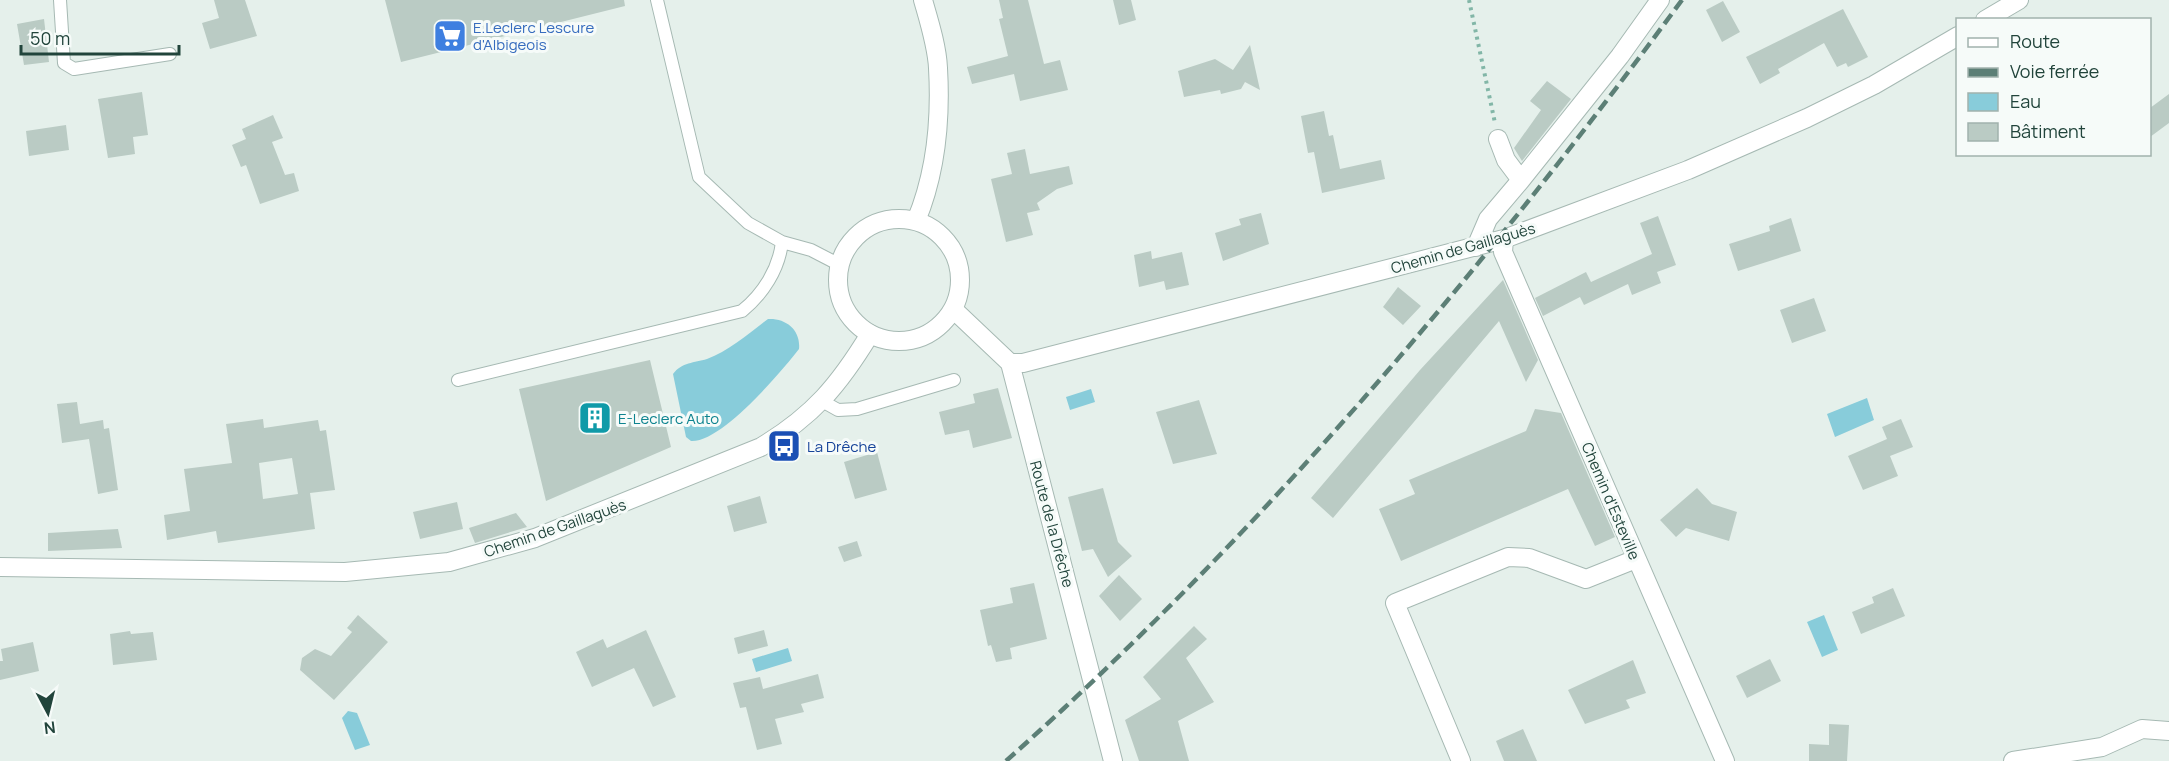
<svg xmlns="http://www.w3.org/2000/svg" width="2169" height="761" font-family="Manrope,sans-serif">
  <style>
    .water { fill: #88ccda }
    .building { fill: #bacbc4; fill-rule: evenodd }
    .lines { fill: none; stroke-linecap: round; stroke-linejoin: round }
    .service-casing { stroke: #a6b9b3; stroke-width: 14 }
    .minor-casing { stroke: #a6b9b3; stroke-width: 20 }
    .tertiary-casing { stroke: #a6b9b3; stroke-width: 20 }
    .path { stroke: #82b6a7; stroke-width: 4; stroke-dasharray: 3 4.5; stroke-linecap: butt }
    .service { stroke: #fff; stroke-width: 12 }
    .minor { stroke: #fff; stroke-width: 18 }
    .tertiary { stroke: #fff; stroke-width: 18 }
    .rail { stroke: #5c7f76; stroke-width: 4.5; stroke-dasharray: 12 6; stroke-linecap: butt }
    .labels { text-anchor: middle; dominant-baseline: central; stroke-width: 6; stroke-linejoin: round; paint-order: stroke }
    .shop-label { font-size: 15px; fill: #366cbe; stroke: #f6fbf9; text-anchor: start }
    .street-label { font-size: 15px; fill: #21443b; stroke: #f6fbf9 }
    .culture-label { font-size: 15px; fill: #0d838f; stroke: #f6fbf9; text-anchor: start }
    .transit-label { font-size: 15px; fill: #164399; stroke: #f6fbf9; text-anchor: start }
  </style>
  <rect width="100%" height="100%" fill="#e5f0eb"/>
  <path class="water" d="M768,319C786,318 801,330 799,349C781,372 721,443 691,441L686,437L673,374C682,362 694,363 707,359C729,351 749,333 768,319Z
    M1091,389L1095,402L1070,410L1066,397Z
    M1867,398L1874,420L1835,437L1827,414Z
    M1824,615L1838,650L1822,657L1807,622Z
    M788,648L792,661L756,672L752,659Z
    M348,711L357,713L370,745L355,750L342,718Z"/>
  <path class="building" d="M214,0H245L257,36L210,49L202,23L219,18Z
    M385,0H624L625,6L401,62Z
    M999,0H1028L1044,64L1060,60L1068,90L1020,101L1014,74L972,84L967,67L1008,56L999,19L1003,18Z
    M1113,0H1131L1136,20L1119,25Z
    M1723,1L1740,32L1722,42L1706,10Z
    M1843,9L1868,57L1848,67L1846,63L1837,67L1824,43L1778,69L1780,73L1760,84L1746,57Z
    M44,19L49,62L24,65L17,24Z
    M1250,45L1260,90L1245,82L1241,89L1221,94L1220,90L1184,97L1178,71L1215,59L1233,70Z
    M1547,81L1571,99L1522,161L1514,148L1541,110L1530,101Z
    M142,92L148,135L133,137L135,154L108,158L98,99Z
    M2169,94V123L2150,137V108Z
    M1324,111L1329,136L1333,135L1340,169L1381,160L1385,179L1322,193L1314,152L1308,153L1301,116Z
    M273,115L283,138L272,142L285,175L294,173L299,191L260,204L246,165L241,167L232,145L246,139L242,129Z
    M66,125L69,150L29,156L26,131Z
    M1025,149L1030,174L1069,166L1073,184L1057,189L1037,203L1040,210L1027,213L1033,235L1006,242L991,179L1012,174L1007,153Z
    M1261,213L1269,244L1223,261L1215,233L1241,225L1239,219Z
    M1658,216L1676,265L1657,272L1661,283L1632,295L1628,284L1584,305L1580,297L1543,316L1535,298L1586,272L1591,282L1652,254L1640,223Z
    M1791,218L1801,251L1738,271L1729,244L1770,231L1769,226Z
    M1151,251L1152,259L1182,252L1189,285L1166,290L1164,281L1139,287L1134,255Z
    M1503,280L1538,360L1526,382L1499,321L1333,518L1311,498L1420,370Z
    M1398,287L1421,306L1403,325L1383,307Z
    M1814,298L1826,331L1792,343L1780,310Z
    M650,360L671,447L546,501L519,389Z
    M998,388L1012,438L973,448L969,430L945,435L939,412L975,403L973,394Z
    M1199,400L1217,454L1173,464L1156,412Z
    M77,402L80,424L103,420L104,429L109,428L118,490L98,494L89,439L62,443L57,404Z
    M1535,409L1561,413L1615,537L1595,546L1568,489L1401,561L1379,509L1415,494L1409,480L1526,431Z
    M263,419L264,428L318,420L320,431L326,430L335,490L310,493L315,529L218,543L216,531L167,540L164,515L190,511L184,469L232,463L226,424ZM292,458L298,494L263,499L259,463Z
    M1901,419L1913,447L1890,456L1898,476L1863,490L1848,456L1887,439L1882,427Z
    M877,452L887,490L855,499L844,462Z
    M1103,488L1118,542L1132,556L1108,577L1093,549L1082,551L1068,497Z
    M1697,488L1712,504L1737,512L1729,541L1686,528L1676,537L1660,520Z
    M760,496L767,523L734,532L727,506Z
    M457,502L463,529L420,539L413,512Z
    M516,513L527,527L475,543L469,528Z
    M118,529L122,548L48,551V533Z
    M857,541L862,556L844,562L838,547Z
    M1119,575L1142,599L1120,621L1099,596Z
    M1034,583L1047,639L1010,648L1012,659L996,662L991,645L988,646L980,610L1013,603L1010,588Z
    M1893,588L1905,616L1861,634L1852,612L1874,603L1872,597Z
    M358,615L388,642L334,700L300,670L302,658L315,649L331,656L352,632L347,628Z
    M1194,626L1207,639L1186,658L1214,702L1178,721L1189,761H1139L1125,720L1161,699L1143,677Z
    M646,630L676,697L653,707L634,668L592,687L576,652L603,639L607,648Z
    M764,630L768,646L738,654L734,638Z
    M130,631L131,634L153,632L157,660L113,665L110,634Z
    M33,642L39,671L0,680V661H3L1,649Z
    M1770,659L1781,681L1747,698L1736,676Z
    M1633,660L1646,693L1626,700L1630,708L1585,724L1568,690Z
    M818,674L824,698L801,704L804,712L775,719L782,744L757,750L746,707L740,708L733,683L760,677L763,689Z
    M1829,724L1849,725L1847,761H1809V744L1829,745Z
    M1523,729L1537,761H1504L1496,741Z"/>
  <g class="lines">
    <g class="service-casing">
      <path id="service" d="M60,0L64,63L74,69L170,54
        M657,0L699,177L748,223L782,242L811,250L840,265
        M458,380L742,311C763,294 779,269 782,242
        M822,401L838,410L857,409L954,380"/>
    </g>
    <g class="minor-casing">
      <path id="minor" d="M1985,20L2019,0
        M1521,180L1620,56L1660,0
        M1504,239L1503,252L1725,761
        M1476,247L1488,219L1521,180L1506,160L1498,139
        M1010,363H1023L1504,239L1688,170L1807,118L1874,85L1958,36
        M0,567L345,572L449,562L535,538L761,447C813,416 839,385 870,334
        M1461,761L1395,603L1508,557L1529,558L1586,579L1636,559
        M2013,761L2102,747L2142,729L2169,731"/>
    </g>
    <g class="tertiary-casing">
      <path id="tertiary" d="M838 280a61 61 0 1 1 122 0a61 61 0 1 1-122 0Z
        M916,221C936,173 941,120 938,68C937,46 929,21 923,0
        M953,309L1010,363L1113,761"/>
    </g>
    <path class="path" d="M1469,0L1495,123"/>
    <use href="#service" class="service"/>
    <use href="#minor" class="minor"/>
    <use href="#tertiary" class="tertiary"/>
    <path class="rail" d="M1006,761C1260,535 1481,273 1682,0"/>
  </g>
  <defs>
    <g id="supermarket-square" transform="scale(1.725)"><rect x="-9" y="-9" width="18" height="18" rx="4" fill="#3f7fe0" stroke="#f6fbf9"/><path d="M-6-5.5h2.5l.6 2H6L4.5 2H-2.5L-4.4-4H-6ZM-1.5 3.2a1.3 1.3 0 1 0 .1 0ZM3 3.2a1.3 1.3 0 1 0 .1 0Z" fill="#fff"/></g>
    <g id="building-square" transform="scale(1.725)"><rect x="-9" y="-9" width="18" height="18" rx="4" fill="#0f9aa8" stroke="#f6fbf9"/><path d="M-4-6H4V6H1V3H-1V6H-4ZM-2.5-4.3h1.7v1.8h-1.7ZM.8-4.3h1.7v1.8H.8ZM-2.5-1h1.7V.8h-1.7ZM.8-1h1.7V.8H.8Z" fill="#fff"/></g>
    <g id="bus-square" transform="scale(1.725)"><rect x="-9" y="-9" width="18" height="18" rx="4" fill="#1a4fb4" stroke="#f6fbf9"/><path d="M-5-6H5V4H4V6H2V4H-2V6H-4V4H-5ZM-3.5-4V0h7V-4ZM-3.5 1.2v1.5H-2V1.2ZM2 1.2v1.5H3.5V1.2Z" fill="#fff"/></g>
  </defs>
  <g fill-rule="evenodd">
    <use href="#supermarket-square" x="450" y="36"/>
    <use href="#building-square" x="595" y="418"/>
    <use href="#bus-square" x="784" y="446"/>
  </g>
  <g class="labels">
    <g class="shop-label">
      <text x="473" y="27">E.Leclerc Lescure<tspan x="473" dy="17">d'Albigeois</tspan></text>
    </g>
    <g class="street-label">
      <text transform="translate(1463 248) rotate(-16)">Chemin de Gaillaguès</text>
      <text transform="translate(1611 501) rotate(67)">Chemin d'Esteville</text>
      <text transform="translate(1052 524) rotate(75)">Route de la Drêche</text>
      <text transform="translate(555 528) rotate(-19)">Chemin de Gaillaguès</text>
    </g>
    <g class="culture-label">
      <text x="618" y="418">E-Leclerc Auto</text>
    </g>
    <g class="transit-label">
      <text x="807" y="446">La Drêche</text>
    </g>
  </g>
  <rect x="1956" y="18" width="195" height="138" fill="#f6fbf9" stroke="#a1b2ad" stroke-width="1.5"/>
  <rect x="1968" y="38" width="30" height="9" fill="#ffffff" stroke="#a1b2ad" stroke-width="1.5"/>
  <text x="2010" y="48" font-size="18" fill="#21443b">Route</text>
  <rect x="1968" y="68" width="30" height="9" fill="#5c7f76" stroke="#a1b2ad" stroke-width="1.5"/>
  <text x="2010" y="78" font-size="18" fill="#21443b">Voie ferrée</text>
  <rect x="1968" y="93" width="30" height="18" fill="#88ccda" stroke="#a1b2ad" stroke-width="1.5"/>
  <text x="2010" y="108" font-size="18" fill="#21443b">Eau</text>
  <rect x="1968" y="123" width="30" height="18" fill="#bacbc4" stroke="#a1b2ad" stroke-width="1.5"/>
  <text x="2010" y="138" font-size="18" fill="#21443b">Bâtiment</text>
  <g transform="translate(48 713) rotate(173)" stroke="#f6fbf9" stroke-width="4.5" paint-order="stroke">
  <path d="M0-4.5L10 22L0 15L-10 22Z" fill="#21443b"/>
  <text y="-9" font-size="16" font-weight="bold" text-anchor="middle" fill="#21443b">N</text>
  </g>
  <path d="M21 45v9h158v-9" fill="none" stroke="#21443b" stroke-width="3"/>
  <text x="30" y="45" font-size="18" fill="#21443b" stroke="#f6fbf9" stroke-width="4.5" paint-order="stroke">50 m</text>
</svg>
